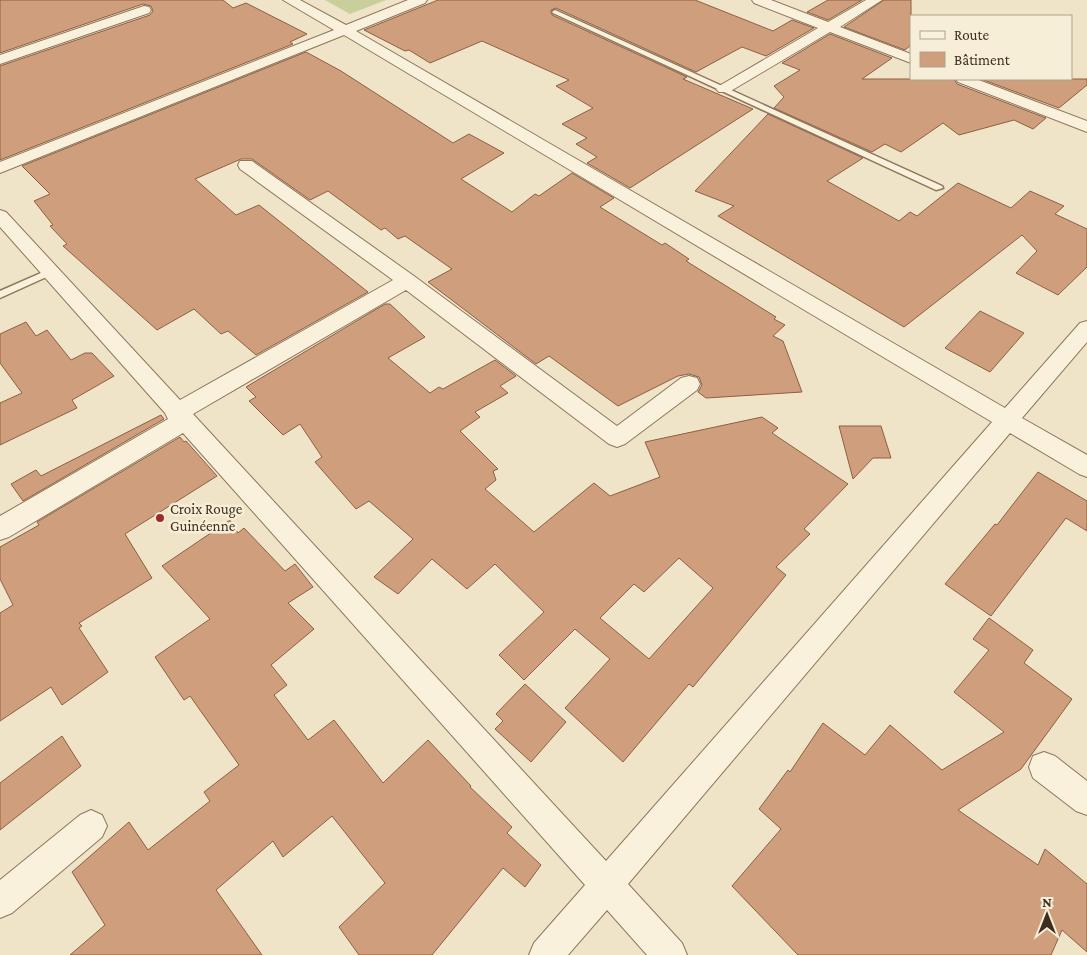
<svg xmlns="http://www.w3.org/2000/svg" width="1087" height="955" font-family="'Crimson Pro',serif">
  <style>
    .green { fill: #c9cf9b }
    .building { fill: #cf9f7d; stroke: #8d5f41; fill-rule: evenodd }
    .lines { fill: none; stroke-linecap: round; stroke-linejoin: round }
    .lane-casing { stroke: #8d765c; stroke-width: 3 }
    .street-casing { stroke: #8d765c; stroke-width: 2 }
    .lane { fill: #faf1dc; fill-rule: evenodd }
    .street { fill: #faf1dc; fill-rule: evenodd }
    .poi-dot { fill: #9e2a2b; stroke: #f7eed8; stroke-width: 2 }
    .labels { text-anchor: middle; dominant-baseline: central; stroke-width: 5; stroke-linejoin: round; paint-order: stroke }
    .poi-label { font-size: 15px; fill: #3d2e20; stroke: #f7eed8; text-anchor: start }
  </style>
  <rect width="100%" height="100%" fill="#f0e4c8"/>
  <path class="green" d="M325,0H386L350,14Z"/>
  <path class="building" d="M0,0H223L233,8L246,3L307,34L290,42L293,44L0,160V66L150,15L153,11L151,6L143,4L0,53Z
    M438,0H695L773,31L792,20L814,28L766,56L742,47L696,72L556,8L551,10L552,15L687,77L683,79L753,109L630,188L587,163L597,157L576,144L587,138L562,124L593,108L556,86L569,80L482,41L430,63L409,50L405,51L364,30Z
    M828,0H862L828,20L807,12Z
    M884,0H911V45L905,50L844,27Z
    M830,34L892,58L862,79H954L957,84L1046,118L1033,129L1014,120L959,135L943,123L901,152L885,144L872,152L774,108L784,97L774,86L800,70L782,63Z
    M306,52L341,71L453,143L469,134L504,153L461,179L512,212L535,194L539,196L572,173L614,198L600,207L662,245L665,243L689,259L686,261L776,317L774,319L785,325L773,336L783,341L802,392L706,398L698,392L702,385L699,377L689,374L678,376L618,406L549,356L536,364L428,282L452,269L405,236L398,239L385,228L381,230L328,191L310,200L252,159H241L195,179L236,215L259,205L368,292L256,355L228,331L221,334L194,309L157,330L63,246L67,244L50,226L53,225L34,201L50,194L22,166Z
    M981,79H1087V85L1059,108Z
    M768,114L863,158L827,181L899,221L910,212L917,216L958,183L1011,208L1030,191L1064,206L1055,214L1087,229V267L1058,295L1016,273L1037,251L1022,235L904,327L718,216L734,206L695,191Z
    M385,304H390L425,337L388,358L430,393L439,387L443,389L495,360L516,376L500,386L508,393L475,412L480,417L460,431L498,469L493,471L496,480L485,489L534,532L594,483L610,496L660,477L645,442L762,417L778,428L772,433L848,484L804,529L810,534L776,567L786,575L693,687L689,684L623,762L565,708L610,659L575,629L524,680L499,655L544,612L495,564L467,589L432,559L398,594L374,577L413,539L369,501L356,509L315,462L322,457L300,424L283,435L249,401L256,397L246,387ZM679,558L713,588L649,659L600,618L634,584L644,592Z
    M980,311L1024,333L990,372L945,348Z
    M26,322L36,336L47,330L71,360L85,353H92L114,376L72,400L77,408L0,445V403L22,393L0,363V334Z
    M161,415L164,419L23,501L11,484L36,470L41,476Z
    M839,426H881L891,458H873L853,479Z
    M180,437L184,442L186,441L217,476L125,534L152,578L79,623L82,626L79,628L108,672L62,705L51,687L0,721V613L13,605L0,579V547L39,525L37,522Z
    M1038,472L1087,501V531L1066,518L991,616L945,584L995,524L997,525Z
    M230,520L238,533L244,528L285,571L295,564L313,587L288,603L314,629L271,665L287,685L274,695L308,740L334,720L383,783L428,740L471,786L470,787L512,827L507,833L541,865L525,887L503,868L432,955H359L339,927L385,883L332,816L283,857L273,841L216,890L262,955H70L105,925L72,872L129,822L148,850L210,801L204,792L239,765L190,696L184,700L155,657L210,619L162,566Z
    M989,618L1033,650L1024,663L1072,699L1021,769L958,810L1038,865L1045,849L1087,884V952L1062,930L1051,955H798L732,886L781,829L759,809L788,770L790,772L823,723L865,755L890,725L942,770L1004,732L954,692L989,650L973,639Z
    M525,684L566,722L531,762L495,729L503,721L496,714Z
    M62,736L81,766L0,830V783Z"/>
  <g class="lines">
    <g class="lane-casing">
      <path id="lane" d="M555,10L942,186L943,188L936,190L553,13L552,12Z
        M50,269L53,270V274L0,298V291Z"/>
    </g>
    <g class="street-casing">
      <path id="street" d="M283,0H300L346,25L408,0H427L425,3L356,31L1005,408L1080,323L1087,321V342L1022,418L1087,455V477L1079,474L1010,433L628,884L682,943L687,955H647L607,910L568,955H529L534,943L585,885L183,433L9,537L0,540V516L168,419L165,413L0,227V210L6,212L180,400L393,280L240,169L238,165L240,161H252L414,276L617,426L681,378L689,376L697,378L700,384L697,390L625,444L617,447L609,444L406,290L193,414L606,861L992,422L344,35L0,173V162L334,30Z
        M752,0H771L828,22L866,0H882L840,27L911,54V63L830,32L729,92H719L716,89L719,86L818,28L754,3Z
        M144,6L149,7L151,10L149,13L0,64V55Z
        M956,79H976L1087,121V132L958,82Z
        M1044,752L1055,756L1087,781V815L1076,811L1033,778L1029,767L1033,756Z
        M91,810L102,815L107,826L102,837L12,913L0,918V880L80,815Z"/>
    </g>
    <use href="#lane" class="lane"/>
    <use href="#street" class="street"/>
  </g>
  <circle class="poi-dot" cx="160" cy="518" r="5"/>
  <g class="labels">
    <g class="poi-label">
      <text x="170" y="509">Croix Rouge<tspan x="170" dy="17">Guinéenne</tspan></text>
    </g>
  </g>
  <rect x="910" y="15" width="162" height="65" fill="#f7eed8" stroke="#ada18e"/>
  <rect x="920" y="31" width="25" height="8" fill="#faf1dc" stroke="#ada18e"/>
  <text x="954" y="40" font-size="15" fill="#3d2e20">Route</text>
  <rect x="920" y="52" width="25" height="15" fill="#cf9f7d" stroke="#ada18e"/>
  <text x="954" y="65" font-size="15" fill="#3d2e20">Bâtiment</text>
  <g transform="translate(1047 915)" stroke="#f7eed8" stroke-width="4" paint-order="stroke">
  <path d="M0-4L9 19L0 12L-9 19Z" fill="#3d2e20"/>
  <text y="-8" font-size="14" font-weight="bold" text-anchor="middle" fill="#3d2e20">N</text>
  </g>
</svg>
